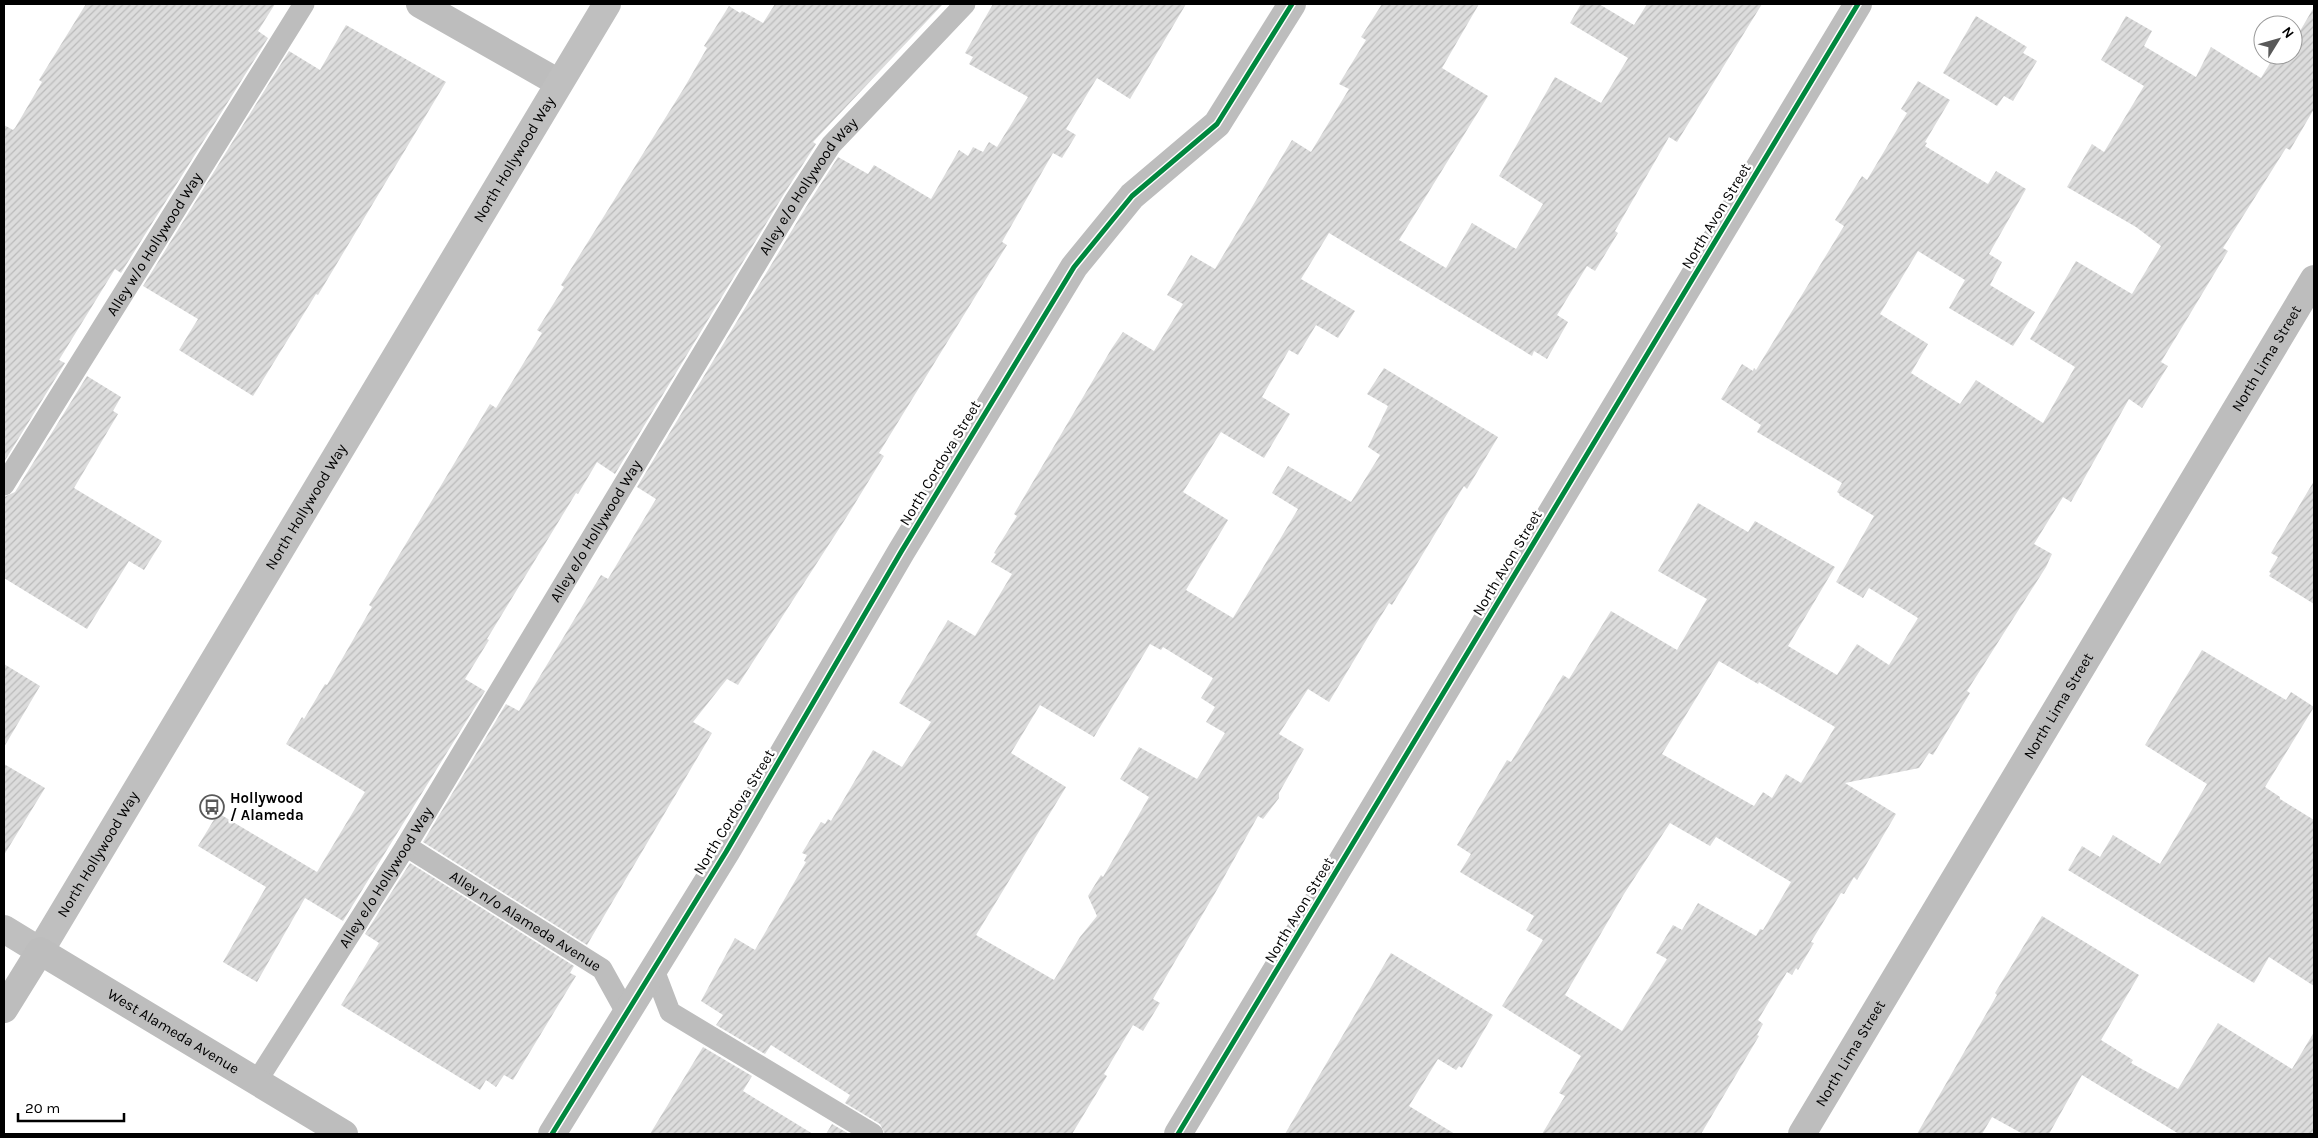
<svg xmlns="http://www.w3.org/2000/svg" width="2318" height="1138" font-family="Karla,sans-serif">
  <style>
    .building { fill: url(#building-hatch); fill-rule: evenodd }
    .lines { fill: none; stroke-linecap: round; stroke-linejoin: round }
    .service { stroke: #bdbdbd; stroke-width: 21 }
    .minor { stroke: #bdbdbd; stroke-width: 28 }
    .secondary { stroke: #bfbfbf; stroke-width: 28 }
    .primary { stroke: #bdbdbd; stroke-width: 28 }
    .cycleway-casing { stroke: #fff; stroke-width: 8 }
    .cycleway { stroke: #00873e; stroke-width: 5 }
    .labels { text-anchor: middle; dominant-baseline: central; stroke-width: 5; stroke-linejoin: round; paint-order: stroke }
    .street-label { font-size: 15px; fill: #000; stroke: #fff }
    .poi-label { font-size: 15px; font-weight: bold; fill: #000; stroke: #fff; text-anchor: start }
  </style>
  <defs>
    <pattern id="building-hatch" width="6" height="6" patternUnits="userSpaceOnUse" patternTransform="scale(1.25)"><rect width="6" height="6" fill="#dcdcdc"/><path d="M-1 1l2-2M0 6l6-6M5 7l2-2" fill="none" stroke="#bbb"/></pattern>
  </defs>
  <rect width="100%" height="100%" fill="#fff"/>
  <path class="building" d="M86,4H275L258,31L268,38L121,273L115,269L59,360L65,363L4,462V125L13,130L15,128L42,82L39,80Z
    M775,4H943L813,142L816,144L784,194L615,474L597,462L578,494L576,493L487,639L489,640L465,679L485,691L343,921L305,898L257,982L223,962L266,887L198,846L218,813L317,872L365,792L286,744L302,717L304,719L325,684L327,685L372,607L369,605L490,404L496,408L542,333L537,330L564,287L561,285L684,88L707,48L704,46L729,6L740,13L742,11L763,23Z
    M993,4H1186L1130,99L1097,78L1066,129L1076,135L1062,158L1053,153L1002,242L1007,245L879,453L884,456L846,518L738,685L727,679L693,722L712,733L587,945L423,842L506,704L519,711L601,575L608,579L656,499L637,487L806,207L838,157L868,174L874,165L931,199L959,150L968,156L973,147L983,152L989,142L997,147L1028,97L969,64L973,57L965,53Z
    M1382,4H1479L1442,68L1488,96L1399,240L1446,268L1472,223L1516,249L1543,204L1499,176L1555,77L1601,103L1628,58L1570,23L1581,4H1599L1634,25L1647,4H1762L1677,142L1669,137L1615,231L1618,233L1595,271L1587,266L1557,315L1568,322L1547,359L1534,351L1532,356L1329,233L1301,279L1355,311L1338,338L1316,325L1298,355L1289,350L1262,397L1290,414L1264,458L1221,432L1183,492L1228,520L1186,590L1233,618L1298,509L1272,493L1288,466L1351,502L1380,455L1368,447L1388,406L1367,394L1384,368L1498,437L1467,489L1464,486L1392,605L1389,603L1371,632L1329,702L1308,689L1279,734L1304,749L1279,793V798L1263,819L1258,816L1218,888L1153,999L1160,1003L1143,1031L1133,1025L1104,1074L1107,1076L1072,1134H885L880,1124L845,1103L850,1095L771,1045L765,1054L716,1025L723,1015L701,1001L735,938L755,950L806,862L804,861L807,855L802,853L821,822L825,824L828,819L831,821L873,750L902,767L931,722L899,703L948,620L975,636L1012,574L991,562L996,554L994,553L1017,516L1014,514L1112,348L1123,332L1154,351L1183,304L1167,295L1191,255L1215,269L1292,140L1311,152L1349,89L1339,84L1366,40L1361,37ZM1150,644L1161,650L1163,647L1213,678L1201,698L1215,707L1206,722L1225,733L1197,779L1139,747L1120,779L1149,797L1103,877L1101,875L1088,896L1097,916L1080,937L1054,980L976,935L1066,787L1011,753L1040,705L1094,737Z
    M2314,7V109L2290,150L2286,148L2223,248L2228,251L2161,362L2168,366L2142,408L2129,399L2071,502L2063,497L2034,544L2052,554L2046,567L1967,691L1970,693L1933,755L1929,753L1919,768L1845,783L1896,814L1857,880L1854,877L1844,894L1841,893L1811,942L1814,943L1798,970L1796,968L1792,975L1787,972L1758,1020L1763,1024L1757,1035L1759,1036L1701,1134H1542L1565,1096L1559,1093L1581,1056L1502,1006L1543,940L1526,930L1534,916L1460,872L1471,854L1457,845L1507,760L1511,762L1563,675L1569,679L1611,611L1677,650L1707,599L1658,571L1698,503L1748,532L1755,521L1835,567L1788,646L1837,675L1857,644L1889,665L1918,618L1869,588L1863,598L1836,582L1874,516L1839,495L1840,494L1837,492L1842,483L1757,432L1761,425L1721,399L1742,364L1753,371L1754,368L1756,370L1844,226L1835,220L1862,176L1867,180L1907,113L1901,109L1918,81L1950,100L1925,142L1927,143L1925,146L1988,184L1996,171L2026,189L1989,254L2002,262L1990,285L2035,312L2013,346L1949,308L1965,280L1918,251L1880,314L1928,344L1911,373L1960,404L1976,380L2043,423L2075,367L2030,339L2076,261L2132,294L2161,246L2136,227L2067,187L2092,144L2104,152L2144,86L2101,60L2126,16L2152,31L2144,46L2196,77L2211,47L2261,78L2275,55H2293V43ZM1719,661L1758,684L1759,682L1835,727L1801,783L1786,774L1772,798L1763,792L1754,806L1662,754ZM1670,823L1710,846L1716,837L1791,882L1763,930L1760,929L1756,936L1698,903L1682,930L1673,925L1656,953L1667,959L1622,1031L1565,995L1624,894Z
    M1976,16L2027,47L2023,53L2037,61L2013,101L2004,96L1997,106L1943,73Z
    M346,25L446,82L318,295L316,294L253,396L179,350L198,319L143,286L289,51L320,70Z
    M87,376L121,397L113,411L118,414L74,488L162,541L144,570L129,561L87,629L4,578V497L15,492Z
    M2314,481V604L2269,576L2271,573L2269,572L2278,557L2271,553Z
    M2202,650L2286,700L2291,692L2314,707L2265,787L2280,797V799L2314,820V986L2269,957L2254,983L2068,870L2082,846L2100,857L2113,835L2160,864L2207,784L2145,745Z
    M4,664L40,686L4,747Z
    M4,764L45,788L4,855Z
    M410,863L574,966L570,973L576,976L513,1080L504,1075L496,1087L486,1080L480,1090L341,1005L379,943L365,934Z
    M2042,916L2139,975L2101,1040L2133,1060L2131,1063L2178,1089L2218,1023L2292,1069L2314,1032V1134H2179L2082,1075L2049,1134H2023L1992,1117L1982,1134H1917L1997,995L1995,993Z
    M1391,953L1493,1015L1462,1068L1459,1066L1456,1070L1438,1059L1409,1106L1455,1134H1285Z
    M703,1047L752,1076L743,1091L813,1134H650Z
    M832,1124L849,1134H826Z"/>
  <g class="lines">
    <g class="service">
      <path id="s1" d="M4,485L304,4"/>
      <path id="s2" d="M406,846L602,969L627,1014"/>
      <path d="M654,970L670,1012L873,1134"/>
      <path id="s3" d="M257,1081L406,846L795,200L831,145L965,4"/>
    </g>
    <g class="minor">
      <path d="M420,4L559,83"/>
      <path d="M552,1134L726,852L901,552L1074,267L1132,196L1217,124L1292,4"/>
      <path d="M1178,1134L1858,4"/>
      <path id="s4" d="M1802,1134L2314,279"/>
    </g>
    <path class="secondary" id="s5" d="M4,929L40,951L607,4"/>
    <path class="primary" id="s6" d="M4,1009L40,951L344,1134"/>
    <g class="cycleway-casing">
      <path id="cycleway" d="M552,1134L726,852L901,552L1074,267L1132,196L1217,124L1292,4
        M1178,1134L1858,4"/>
    </g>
    <use href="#cycleway" class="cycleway"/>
  </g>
  <defs>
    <g id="bus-ring" transform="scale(1.25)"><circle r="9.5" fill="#fff" stroke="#595959" stroke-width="1.5"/><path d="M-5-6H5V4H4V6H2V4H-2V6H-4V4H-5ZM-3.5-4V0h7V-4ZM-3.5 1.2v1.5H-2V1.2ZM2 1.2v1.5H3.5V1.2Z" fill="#595959"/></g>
  </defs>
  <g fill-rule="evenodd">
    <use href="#bus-ring" x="212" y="807"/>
  </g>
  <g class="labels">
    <g class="street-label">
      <text stroke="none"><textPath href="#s5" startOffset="965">North Hollywood Way</textPath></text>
      <text stroke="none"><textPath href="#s3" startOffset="1051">Alley e/o Hollywood Way</textPath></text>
      <text transform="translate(1716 216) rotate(-59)">North Avon Street</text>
      <text stroke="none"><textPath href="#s1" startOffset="284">Alley w/o Hollywood Way</textPath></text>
      <text stroke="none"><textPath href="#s4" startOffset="904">North Lima Street</textPath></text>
      <text transform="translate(940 463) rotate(-59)">North Cordova Street</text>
      <text stroke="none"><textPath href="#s5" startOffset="560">North Hollywood Way</textPath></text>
      <text stroke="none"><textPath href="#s3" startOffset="646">Alley e/o Hollywood Way</textPath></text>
      <text transform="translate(1507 563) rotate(-59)">North Avon Street</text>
      <text stroke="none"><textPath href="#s4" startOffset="499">North Lima Street</textPath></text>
      <text transform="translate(734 812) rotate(-59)">North Cordova Street</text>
      <text stroke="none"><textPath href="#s5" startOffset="155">North Hollywood Way</textPath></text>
      <text stroke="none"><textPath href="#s3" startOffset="241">Alley e/o Hollywood Way</textPath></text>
      <text transform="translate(1299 910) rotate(-59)">North Avon Street</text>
      <text stroke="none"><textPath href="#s2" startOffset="141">Alley n/o Alameda Avenue</textPath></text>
      <text stroke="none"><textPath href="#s6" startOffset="224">West Alameda Avenue</textPath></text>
      <text stroke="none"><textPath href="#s4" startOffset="94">North Lima Street</textPath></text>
    </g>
    <g class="poi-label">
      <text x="230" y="798">Hollywood<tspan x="230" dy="17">/ Alameda</tspan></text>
    </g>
  </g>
  <rect width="2318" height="1138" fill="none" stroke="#000000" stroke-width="10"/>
  <g transform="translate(2278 40) rotate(53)"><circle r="24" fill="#ffffff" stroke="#999999"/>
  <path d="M0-4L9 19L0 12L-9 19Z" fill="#595959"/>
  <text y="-8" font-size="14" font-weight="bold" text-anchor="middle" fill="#000000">N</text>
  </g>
  <path d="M18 1113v8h106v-8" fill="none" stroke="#000000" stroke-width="2.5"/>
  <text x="25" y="1113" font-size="15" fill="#000000" stroke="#ffffff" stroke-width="4" paint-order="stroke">20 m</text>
</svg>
